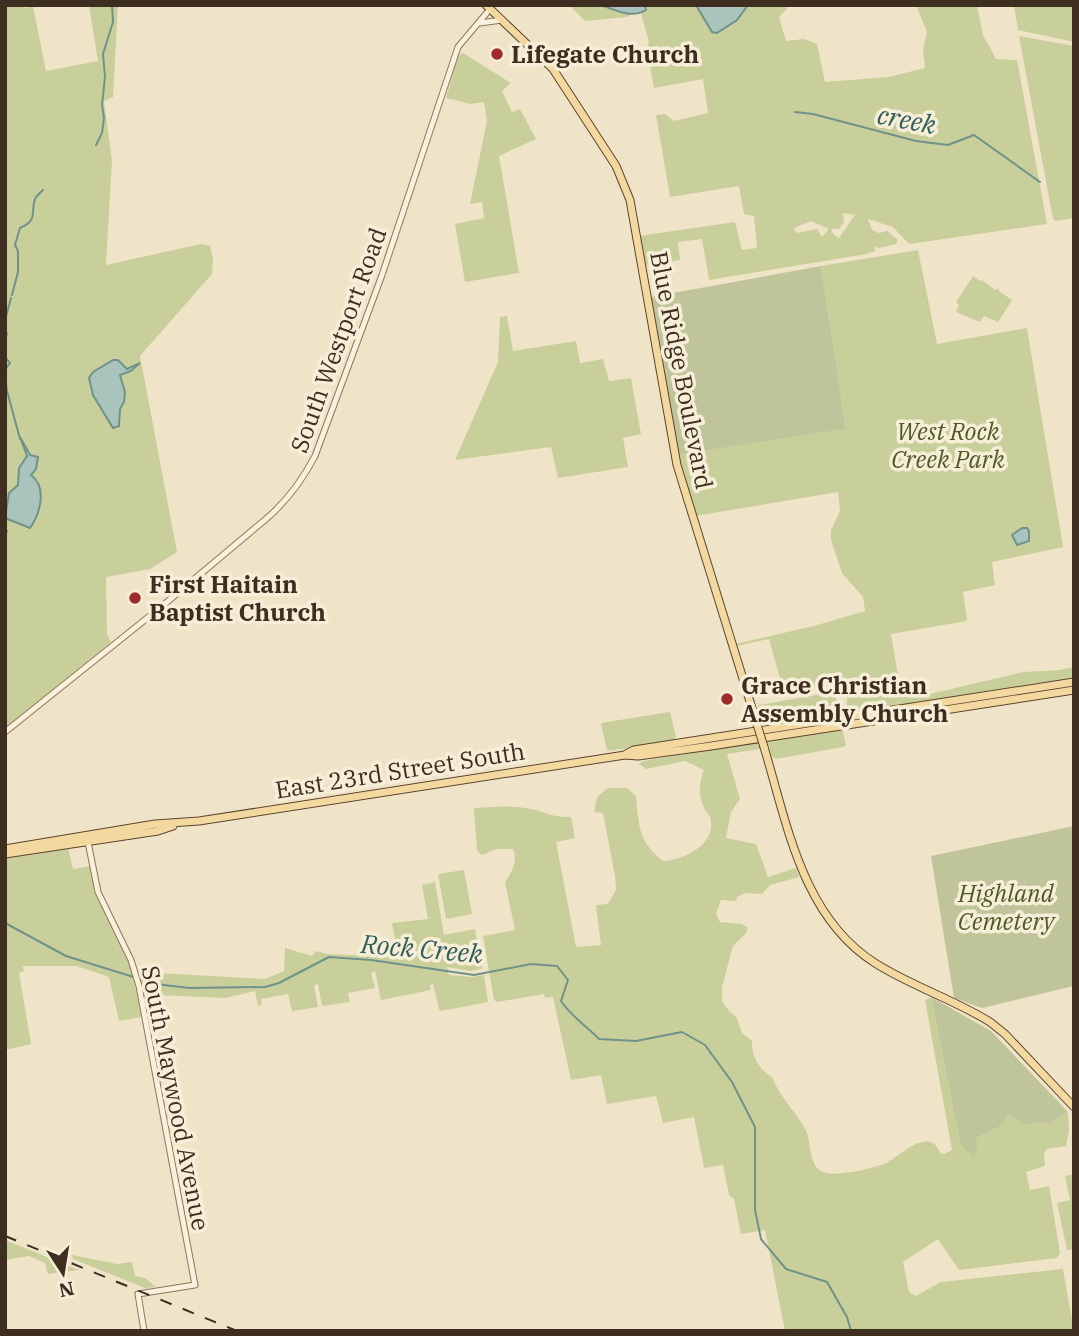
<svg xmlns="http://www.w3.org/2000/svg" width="1079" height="1336" font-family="'IBM Plex Serif',serif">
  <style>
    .green { fill: #c9cf9b; fill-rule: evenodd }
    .cemetery { fill: #bfc49a }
    .water { fill: #a9c4bc; stroke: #6f938a; stroke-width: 2 }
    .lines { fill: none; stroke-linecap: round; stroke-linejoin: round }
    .stream { stroke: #6f938a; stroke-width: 2 }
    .minor-casing { stroke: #8d765c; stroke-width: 7 }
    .major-casing { stroke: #5b4430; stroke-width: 9 }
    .minor { stroke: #faf1dc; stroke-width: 5 }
    .major { stroke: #f3d9a0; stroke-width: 7 }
    .rail { stroke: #3d2e20; stroke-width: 2; stroke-dasharray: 12 12; stroke-linecap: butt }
    .major-bridge-casing { stroke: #5b4430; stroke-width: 9; stroke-linecap: butt }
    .major-bridge { stroke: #f3d9a0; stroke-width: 7 }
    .poi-dot { fill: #9e2a2b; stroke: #f7eed8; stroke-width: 2.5 }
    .labels { text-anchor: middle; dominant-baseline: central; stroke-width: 7; stroke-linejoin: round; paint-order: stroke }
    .poi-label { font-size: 24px; font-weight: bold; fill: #3d2e20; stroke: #f7eed8; text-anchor: start }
    .street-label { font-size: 24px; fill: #3d2e20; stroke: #f7eed8 }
    .park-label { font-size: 24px; font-style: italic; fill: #4d5a26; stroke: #f7eed8 }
    .water-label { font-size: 26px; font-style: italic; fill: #2f5d5a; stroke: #f7eed8 }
  </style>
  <rect width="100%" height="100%" fill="#f0e4c8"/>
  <path class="green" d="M5,5H24L25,8L33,6L46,71L98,61L89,5H118L113,97L104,101L112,160L106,265L201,244L210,246L213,258L212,274L140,356L177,552L150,569L106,577L107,634L111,642L5,728Z
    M569,5H601L630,14L627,17L585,21Z
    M645,5H696L712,32L737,20L748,5H786L787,9L779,17L786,41L804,39L817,44L825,82L889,77L925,68L923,49L927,32L916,5H977L983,35L996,59L1017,60L1047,224L909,244L893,227L868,219L872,230L879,233L887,231L898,240L896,244L879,248L875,246V251L867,254L709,280L702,239L678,242L680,260L646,265L639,236L735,222L742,250L757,248L754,216L744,214L739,186L670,197L656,115L665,114L674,121L708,113L703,79L654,88L648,55H643L649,42L641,14L646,10ZM843,213L855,215L839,238L834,235L831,229H839L844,222ZM811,221L829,229L822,237L817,229L796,233L794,228Z
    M1014,5H1074V42L1018,30Z
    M1019,36L1074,46V218L1056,221L1053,219Z
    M463,53L511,83L502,91L512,112L520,109L536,139L499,156L519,273L465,282L455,224L484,218L482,202L470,204L487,121L484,102L470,104L446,98L458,56Z
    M918,250L937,344L1027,328L1063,547L992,562L995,585L963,592L967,621L891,634L898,675L784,693L769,639L736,646L735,644L814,626L865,611L863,597L842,573L831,540V530L840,511L838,492L695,516L677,454L846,429L821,266Z
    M973,276L980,281L982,280L995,290L999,288V291L1012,300L998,322L984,316L980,322L956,312L959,305L956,302Z
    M507,316L513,351L576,341L580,363L603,359L609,381L631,378L641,434L623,438L628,467L558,478L551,447L455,460L498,362L500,317Z
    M1074,667V678L853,712L847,705V690L913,678L917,697L1023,672L1060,670Z
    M827,693C835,695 841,703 841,712L762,726L757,708L759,705Z
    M670,712L676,737L672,742L607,751L601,723Z
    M839,730L843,732L846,745L843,747L776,759L772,757L767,740Z
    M757,742L760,749L727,754L740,799L731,812L726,838L756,844L768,877L796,868L799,877L770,885L762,894L745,893L737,897L736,901L721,900L716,914L720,922L741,924L747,927V932L733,946L722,987V1001L729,1011L737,1018L742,1033L752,1041C751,1055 760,1071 772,1077C781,1100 798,1113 807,1133C811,1143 808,1170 827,1173C839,1176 875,1168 886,1163C899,1157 930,1124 940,1153L944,1154L952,1150L925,1000L931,997L960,1143C980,1137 996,1130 1010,1114L1025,1125L1039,1122L1049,1124L1068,1112L1069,1130L1066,1146L1047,1149L1044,1154L1045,1166L1026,1172L1030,1190L1049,1186L1060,1253L1057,1258L959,1270L938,1239L903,1262L909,1292L916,1296L941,1282L1063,1269L1074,1331H785L765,1230L741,1234L734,1199L729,1195L723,1165L704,1168L694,1117L663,1123L656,1096L607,1104L601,1075L571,1080L553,997L545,998L544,994L497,1002L494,1000L483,936L515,930L505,882C512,872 518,861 513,849H497L482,855L477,851L474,808C492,807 509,805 526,808C544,811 552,818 571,817L575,838L556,842L576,947L601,945L596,905L608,904L616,890L615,876L603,813L594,812L597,797L608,788H627L636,796C639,826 638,841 663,861C684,860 718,844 710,817C709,814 705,811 704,808C698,796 699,782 704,770L685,761L646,769L639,764L643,761Z
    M68,847L73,869L90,866L99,900L129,960L142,1017L119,1021L109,977L77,966H23L24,971L19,973L31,1044L5,1050V857Z
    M464,870L472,914L446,919L438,874Z
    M435,882L444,935L475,929L482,969L470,971L447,967L449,975L471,977L484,975L488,1002L441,1011L439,1009L433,984L430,985L431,990L381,1000L375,971L371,973L375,988L348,993L350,1002L322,1006L318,984L314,985L318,1007L292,1011L288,994L261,999L262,1005L258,1006L255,991L226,998L156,995L143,989L139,972L265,979L284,971L285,948L312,956L316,951L328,954L398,957L392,923L428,919L422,885Z
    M1074,1174V1249L1067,1250L1057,1203L1070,1200L1065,1176Z
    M5,1240L79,1270L48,1274L45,1263L29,1256L5,1260Z
    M72,1255L117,1264L132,1262L135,1276L145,1278L156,1287L145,1288L73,1259Z"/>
  <path class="cemetery" d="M821,266L846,429L674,455L651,297Z
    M1074,826V986L982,1008L954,998L931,856Z
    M931,997L991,1031L1068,1112L1049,1124L1039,1122L1025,1125L1009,1115L1000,1126L976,1138L977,1147L974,1158L960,1143Z"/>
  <path class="water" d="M601,5H645L646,10C632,19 615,10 601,5Z
    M696,5H748L737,20L717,33L712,32Z
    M113,360H118L127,369L140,363L131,371L120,375L125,392L124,402L120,409L119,426L113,428L93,395L89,378L93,372Z
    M20,437L30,455L38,457L36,469L31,475C47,487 41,512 30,528L5,518L9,493L18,485L19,468L27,456Z
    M1022,528H1027L1029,531V541L1017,545L1012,535Z"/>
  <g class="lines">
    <path class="stream" d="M795,112L813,114L916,141L948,145L974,135L1040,182
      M96,145L102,133L104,118L102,105L105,77L103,54L113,22L112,5
      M12,295L18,272V251L15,245L20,228C39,220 30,212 35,199C36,196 40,193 43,190
      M5,320L11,298
      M5,330L7,334L5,339
      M5,342V351
      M5,357L10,363L5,370
      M5,376L7,391L20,439
      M5,536L7,531
      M5,923L66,956L156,984L189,988L265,987L279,983L329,957L371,960L474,975L531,964L557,966L568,980L561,1001C571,1016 586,1026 599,1039L636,1041L682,1032L705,1045L732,1082L755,1127V1210L761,1239L786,1269L827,1282L847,1317L851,1331"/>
    <g class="minor-casing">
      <path id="minor" d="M480,23L502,20
        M5,732L161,607L266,519C287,501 302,481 315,456L382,275L458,47L490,9
        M88,842L98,892L131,960L139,986L195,1285L138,1294L144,1331"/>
    </g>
    <g class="major-casing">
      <path id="major" d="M486,5L553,69L616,166L630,200L677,465L756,721
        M764,747C787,823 802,917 875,963C911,986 953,999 990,1022L1005,1034L1074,1107
        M626,754L634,750L679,743L1074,682
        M5,849L155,824L199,821L625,755L638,756L711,746L1074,690
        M5,854L158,831L173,826"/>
    </g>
    <use href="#minor" class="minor"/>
    <use href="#major" class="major"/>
    <path class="rail" d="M5,1236L237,1331"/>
    <g class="major-bridge-casing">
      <path id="major-bridge" d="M756,721L764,747"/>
    </g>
    <use href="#major-bridge" class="major-bridge"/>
  </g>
  <g class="poi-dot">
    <circle cx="497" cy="54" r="7"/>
    <circle cx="135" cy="598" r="7"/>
    <circle cx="727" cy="699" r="7"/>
  </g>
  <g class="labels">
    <g class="poi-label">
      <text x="511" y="54">Lifegate Church</text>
      <text x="149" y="584">First Haitain<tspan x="149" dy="28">Baptist Church</tspan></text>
      <text x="741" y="685">Grace Christian<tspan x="741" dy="28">Assembly Church</tspan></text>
    </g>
    <g class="street-label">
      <text transform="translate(338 340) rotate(-70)">South Westport Road</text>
      <text transform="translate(682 370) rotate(79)">Blue Ridge Boulevard</text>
      <text transform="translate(400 770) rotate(-9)">East 23rd Street South</text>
      <text transform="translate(176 1098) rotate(79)">South Maywood Avenue</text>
    </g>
    <g class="park-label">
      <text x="948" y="431">West Rock<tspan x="948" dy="28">Creek Park</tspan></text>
      <text x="1006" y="893">Highland<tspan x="1006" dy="28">Cemetery</tspan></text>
    </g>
    <g class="water-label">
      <text transform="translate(907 119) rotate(11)">creek</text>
      <text transform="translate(422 948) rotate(5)">Rock Creek</text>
    </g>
  </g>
  <rect width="1079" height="1336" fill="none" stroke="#3d2e20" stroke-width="14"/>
  <g transform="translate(63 1273) rotate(168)" stroke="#f7eed8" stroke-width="5" paint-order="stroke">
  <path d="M0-5L12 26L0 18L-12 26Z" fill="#3d2e20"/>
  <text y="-10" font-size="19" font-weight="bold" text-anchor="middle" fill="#3d2e20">N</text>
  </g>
</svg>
